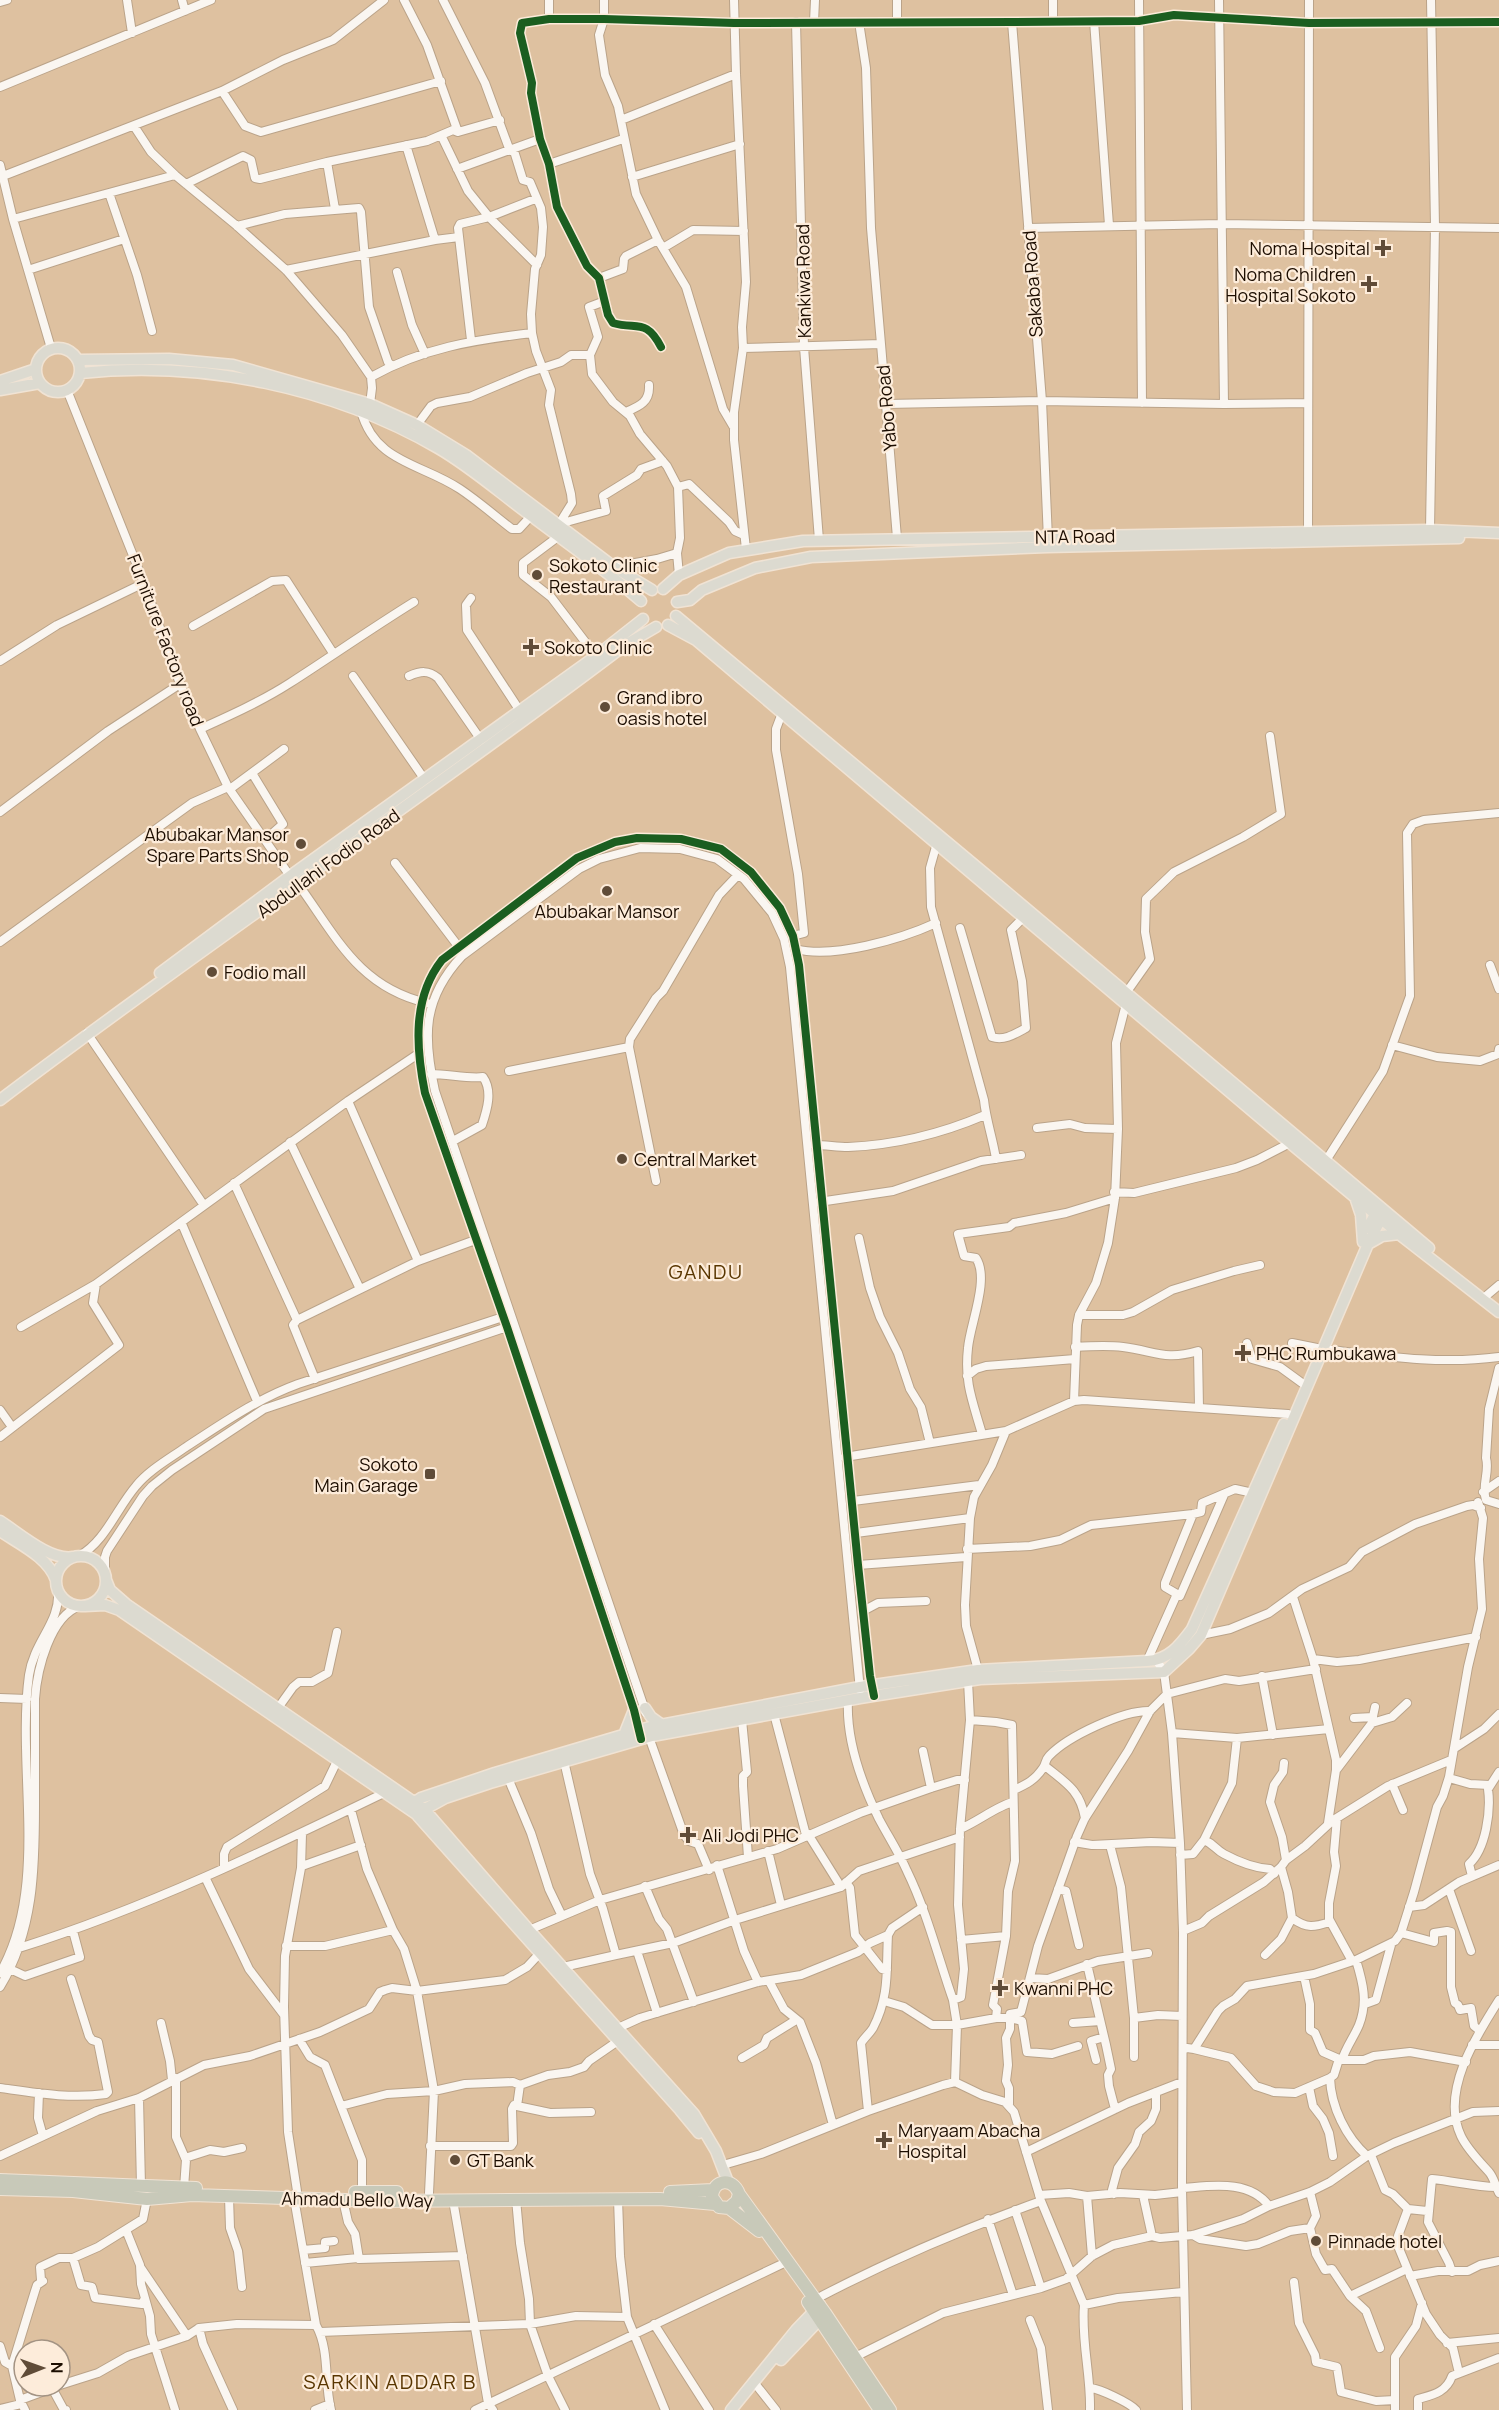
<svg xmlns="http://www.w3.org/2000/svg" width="1499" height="2410" font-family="Manrope,sans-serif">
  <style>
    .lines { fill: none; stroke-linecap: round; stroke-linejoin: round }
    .minor-casing { stroke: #baa389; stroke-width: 10 }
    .major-casing { stroke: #f0e3d4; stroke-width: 13 }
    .highway-casing { stroke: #f0e3d4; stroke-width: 14 }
    .minor { stroke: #faf6f1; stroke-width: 8 }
    .major { stroke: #dcdad0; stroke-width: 10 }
    .highway { stroke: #c8c9b9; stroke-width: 12 }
    .cycleway-casing { stroke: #fdecda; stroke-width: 11 }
    .cycleway { stroke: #1b5e20; stroke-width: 8 }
    .poi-dot { fill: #604c38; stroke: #fdecda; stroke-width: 2 }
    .labels { text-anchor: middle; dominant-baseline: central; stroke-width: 4.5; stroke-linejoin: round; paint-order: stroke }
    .poi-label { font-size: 18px; fill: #1c0d00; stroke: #fdecda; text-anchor: start }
    .street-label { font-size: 18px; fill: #1c0d00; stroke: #fdecda }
    .neighbourhood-label { font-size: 20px; letter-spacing: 1.5px; fill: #593600; stroke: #fdecda }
  </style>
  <rect width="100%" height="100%" fill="#dec1a0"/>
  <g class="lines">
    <g class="minor-casing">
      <path id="minor" d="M127,0L132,33
        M182,0L185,11
        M404,0L427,45L458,132
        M443,0L485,83L510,151H514L523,180L530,182L541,208L543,227L541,255L535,269L531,314L532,333L536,351L551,390L549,405L571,494L572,503L559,524
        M604,0V19L599,35L605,75L618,106L636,194L658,240L686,287L723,409L733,426
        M734,0L736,74L746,282L742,327L743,348L734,412V440L746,549
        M1139,0L1142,403
        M0,2L7,0
        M549,19V0
        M1053,20V0
        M897,21V0
        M1094,21L1109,225
        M796,22L804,347L819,540
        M814,22L815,0
        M859,22L866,68L871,228L881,344
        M1012,22L1042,401L1048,539
        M0,87L211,0
        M222,91L245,126L261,132L441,81
        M621,120L736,74
        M134,126L151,152L175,175L237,226L286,270L342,335L371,377L372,388L370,404
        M441,135L468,191L489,217L537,265
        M406,145L435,240
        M327,162L335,209
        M549,164L623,139
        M0,165L13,219L51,348
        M457,169L540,139
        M3,176L222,91L283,60L333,40L384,0
        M632,177L740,144
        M186,184L243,156L251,160L255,178L260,179L327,162L427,141L453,130L458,132L500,120
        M109,193L137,275L152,331
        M13,219L175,175
        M237,226L285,214L359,208L361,212L369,307L388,362L391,365
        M1028,228L1221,224L1499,228
        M663,248L693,230L744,231
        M28,270L124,239
        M286,270L435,240L459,237
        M397,272L412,325L425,354
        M599,278L623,269L624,259L626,256L658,240
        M605,301L589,307L598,337L590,355L592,374L613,402L630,416L640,434L667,466L678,487L680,538L677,553L657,559L614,567
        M471,340L458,228L460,224L489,217L535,199
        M661,347C646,318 637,330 613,323L608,315L599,278L587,266L557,207L549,164L540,139L531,93L532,83L520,33L522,23L549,19H604L734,23L1012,22L1139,21L1174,15L1309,23L1499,22
        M743,348L881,344L897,538
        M371,377C422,348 474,340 532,333
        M67,390L144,583L180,684L200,729L228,787L290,876
        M886,404L1042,401L1224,404L1219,0
        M1224,404L1308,403
        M361,411C375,463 421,463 460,489C478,501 495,516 512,529H519L531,516
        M626,412C640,406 650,402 649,385
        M417,425L431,406L437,403L470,397L527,373L561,362L571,355H590
        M678,487L689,484L729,522L735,531L744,535
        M559,524L606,511L603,496L637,475L641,469L663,461
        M1430,530L1435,226L1431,0
        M1308,533L1309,0
        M559,536L523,563V575L551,597L596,656
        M677,553L679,575
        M471,598L466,605L467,630L520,711
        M193,626L272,581L286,580L333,653
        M0,661L57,625L144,583
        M353,676L425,780
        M409,676C421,671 428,670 438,678L481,740
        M782,713L776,729V750L798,874L804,933L793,936
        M200,729C231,715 262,701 290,683C332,656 372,628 414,602
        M252,773L283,824L265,840
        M230,789L284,749
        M0,812L108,731L180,684
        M937,843L930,868L931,907L984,1100C986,1120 993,1139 996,1159
        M395,863L458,946
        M298,884C336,936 358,987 427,1003
        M960,928L992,1037C1004,1041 1015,1034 1026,1028L1022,981L1011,930L1024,917
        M0,942L192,803L228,787
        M796,949C833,959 901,939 936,923
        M1490,965L1499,989
        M1126,993L1150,959L1145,932L1146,899L1174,872L1243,837L1281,814L1270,736
        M87,1033L203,1204
        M1392,1045L1437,1057L1480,1061L1498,1054L1499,1049
        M509,1071L629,1047
        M431,1074C448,1074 469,1079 483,1077C493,1091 487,1110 482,1125L453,1141
        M348,1101L418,1261
        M1037,1128L1070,1124L1085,1128L1118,1129
        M290,1142L360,1289
        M815,1145C826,1145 837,1147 848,1147C894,1145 943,1133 985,1115
        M1325,1162L1383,1071L1410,996L1407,833L1413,824L1424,820L1499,813
        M656,1181L629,1047L630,1039L656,998L663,991L719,895L738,875
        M234,1183L297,1320
        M1114,1192L1134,1193L1236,1168L1257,1160L1290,1143
        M819,1202L893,1191L981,1161L1021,1155
        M182,1224L257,1401
        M859,1238L870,1288L880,1317L898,1353L910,1389L921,1407L930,1443
        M1486,1296L1499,1285
        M1079,1315H1123L1133,1312L1172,1290L1234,1271L1260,1265
        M21,1327L96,1284
        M1247,1343L1252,1359L1280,1367L1302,1383
        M1292,1343L1317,1348
        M1075,1347C1090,1346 1108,1345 1123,1347C1155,1351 1165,1361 1198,1351L1199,1408
        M1323,1349C1382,1356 1440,1365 1499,1357
        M1499,1368L1489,1409L1486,1458C1490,1472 1481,1486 1486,1500L1499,1504
        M967,1376L976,1369L986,1366L1075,1359
        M315,1379L293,1325L297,1320L418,1261L478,1239
        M1074,1401L1077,1325L1079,1315L1096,1283L1108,1243L1115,1198L1118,1129L1116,1043L1126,1004
        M0,1410L12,1427
        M982,1434C973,1402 964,1383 968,1348C970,1324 990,1279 976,1258L964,1256L958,1234L1009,1227L1014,1223L1066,1213L1115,1198
        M0,1437L119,1345L93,1303L96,1284L348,1101L418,1054
        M845,1457L1006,1431L1074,1401L1084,1400L1288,1414
        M1483,1492L1499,1481
        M853,1501L979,1485
        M856,1533L970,1518
        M967,1549L1030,1546L1060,1540L1091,1525L1193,1514L1201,1512L1202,1503L1235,1489L1253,1493
        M79,1556C105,1542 117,1508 136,1486C149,1470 169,1459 186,1447C223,1423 257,1399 298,1384L506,1316
        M858,1565L966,1557
        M105,1575V1557L107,1551L143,1496L152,1486L172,1470L264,1409L510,1326
        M1177,1594L1165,1587V1583L1193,1514
        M1293,1597L1313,1659L1336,1760V1770L1328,1823
        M863,1611L878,1603L926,1601
        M1201,1635L1230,1629L1269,1613L1302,1589L1349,1567L1362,1552L1415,1524L1467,1506L1473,1505L1481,1508
        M1313,1659L1337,1662L1359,1660L1476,1637
        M1147,1661L1177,1594L1180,1596L1224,1495
        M1157,1661L1164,1672L1172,1733L1180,1843L1183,1931L1182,2188L1187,2410
        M978,1670L966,1626L965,1605L970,1518L974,1497L992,1465L1006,1431
        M1262,1676L1273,1735
        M0,1698L27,1699
        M848,1700C846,1739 862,1784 879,1819C888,1836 899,1853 907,1871C927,1912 938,1957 953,2000
        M278,1708L293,1687L299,1682H312L328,1673L337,1632
        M646,1713L435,1091C423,1037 422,999 462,956L579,869L599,859L640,848L680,849L717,859L744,879L772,913L784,939L790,967L860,1690
        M774,1714L806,1835
        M1354,1718L1373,1717
        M742,1720L747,1772L743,1776V1786L748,1857
        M970,1720L996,1722L1012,1725L1015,1861L1008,1891L1006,1936L993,2005L997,2009L996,2018
        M1372,1721L1375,1707
        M1172,1733L1237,1738L1329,1729
        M640,1735L634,1710L507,1327L425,1093C416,1048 412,998 442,960L577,858L615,842L637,838L681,839L721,849L751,872L780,908L793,936L799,965L858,1565L870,1676L874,1696
        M649,1737L684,1835L689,1841L698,1844L709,1870
        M1455,1748L1484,1729L1499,1714
        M923,1751L931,1788
        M564,1761L590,1874L603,1909L616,1955L673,1943L735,1920L841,1887L859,1871L960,1837
        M1284,1763L1283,1772L1274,1785L1270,1802L1282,1837L1286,1860
        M1045,1766C1066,1783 1080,1790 1085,1818
        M1337,1769L1372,1723L1392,1717L1407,1703
        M508,1778L531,1833L549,1889L561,1914
        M1449,1778L1470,1784L1489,1785
        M1392,1784L1403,1810
        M1014,1790C1027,1784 1035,1780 1043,1768C1046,1764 1045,1760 1049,1756C1068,1736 1124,1710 1150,1711
        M351,1810L367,1869L393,1930L404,1949L417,1991L434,2091L429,2193
        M1337,1818L1334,1852L1336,1866L1329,1903V1919L1352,1961
        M960,1829C977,1822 997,1806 1013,1802
        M808,1834L841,1887
        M1204,1840C1214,1844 1215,1849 1224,1854C1237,1861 1255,1868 1270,1869L1274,1874
        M1074,1842L1092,1845L1151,1842L1180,1843
        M1110,1845L1121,1887L1134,2018V2057
        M768,1851L781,1905
        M1180,1855L1193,1854L1204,1840L1232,1783L1237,1738
        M717,1865L744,1951L758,1982
        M302,1866L361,1845
        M1281,1867L1288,1892L1292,1918C1307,1929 1314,1927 1330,1922
        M224,1868V1854L227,1847L325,1786L338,1759
        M1472,1876L1469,1864C1486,1849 1491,1811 1488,1789L1499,1772
        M205,1877L249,1969L284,2015
        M846,1882L850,1888L855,1935L882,1969L887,1970
        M645,1886L659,1919L667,1929L694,2002
        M1058,1889L1066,1891L1079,1945
        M1449,1889L1471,1951
        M1409,1907L1424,1905L1459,1882L1499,1865
        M529,1930L600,1900L777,1849L860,1813L931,1788L957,1780H965
        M1183,1931L1202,1923L1209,1916L1264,1882L1281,1867L1286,1860L1305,1846L1332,1821L1388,1786L1451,1760
        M1401,1933L1434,1942V1933L1447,1931L1451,1932V1987L1455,2003L1458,2005L1460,2010L1471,2008L1474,2026L1479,2030
        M961,1940L1006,1936
        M286,1946H325L393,1930
        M19,1948C146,1908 266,1850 386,1792
        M637,1951L657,2013
        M1265,1955L1281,1939L1292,1918
        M1087,1964L1106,2045L1111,2069L1108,2075L1109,2086L1115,2109
        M563,1967L616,1955
        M10,1969L25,1976L80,1957L73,1931
        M0,1973C50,1886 16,1770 29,1675C34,1641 61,1622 58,1590
        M1304,1976L1310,2004V2030L1315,2033L1323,2052L1339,2059
        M1030,1978L1048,1979L1098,1961L1148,1953
        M769,1981L784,2009L800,2022L816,2063L833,2125
        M0,1987C34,1931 35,1868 35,1805C35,1769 35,1734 35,1699C37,1670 50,1616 80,1606
        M1499,2000C1476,2036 1440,2092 1461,2136C1467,2149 1480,2162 1489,2172C1494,2178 1496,2187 1499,2193
        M884,2001L904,2007L932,2025H957L953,2000L961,1997L964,1969L958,1905L960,1829L970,1720L968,1681
        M1365,2004L1376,2000L1391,1945
        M1134,2018L1158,2015L1182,2016
        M161,2023L170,2061L172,2080
        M1073,2023L1100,2021
        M618,2028L640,2018L758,1982L801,1975L858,1952L870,1943L888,1935
        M299,2039L310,2057L325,2065L362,2160V2192
        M1472,2045H1499
        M1194,2049L1231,2058L1256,2086L1274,2092L1295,2093L1330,2078L1334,2075L1339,2059L1342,2060C1346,2047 1354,2037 1359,2025C1368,2002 1363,1983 1356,1960
        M1183,2050L1187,2048L1194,2049L1218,2011L1223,2006L1235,1999L1247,1986L1314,1974L1356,1960L1395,1941L1401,1933L1414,1892L1437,1807L1443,1796L1449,1777L1468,1667L1482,1609L1479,1559L1483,1518L1478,1502
        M742,2058L764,2045L767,2038L796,2020
        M1096,2060L1091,2041L1104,2037
        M1342,2060H1364L1374,2056L1410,2052L1466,2062
        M176,2078V2137L186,2160L184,2188
        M1330,2078C1331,2107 1346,2137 1367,2156
        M955,2082L957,2025L996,2018H1010V2014L1021,2012L1038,1946L1077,1836L1085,1818L1128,1751L1150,1711L1167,1694L1225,1679L1239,1681L1316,1669
        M1309,2087L1313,2106L1323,2119L1329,2133L1333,2156
        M0,2088C36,2093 70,2099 106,2094L108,2092L98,2042L92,2040L89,2036L71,1979
        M39,2093L38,2118L43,2136
        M139,2098L141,2186
        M1009,2104V2088L1006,2081L1008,2065L1006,2038L1010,2029V2018L1022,2021L1027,2052L1052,2054L1078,2046
        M341,2106L387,2094L434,2091L465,2084L513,2082L520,2085L548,2075L570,2072L584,2067L589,2061L618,2041
        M517,2106L550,2113L591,2112
        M868,2111L861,2043C865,2037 870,2033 873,2028C890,1995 886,1970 888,1935L892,1928L923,1907
        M430,2146H511L513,2143L512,2109L514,2105L517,2106L520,2085
        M1026,2152L1128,2103L1182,2082
        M1371,2155L1385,2190L1393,2194L1408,2209L1427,2211
        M0,2156L97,2111L139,2098L204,2065L250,2056L320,2032L369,2009L380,1992L385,1990L392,1988L417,1991L505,1980L527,1967L540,1953
        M185,2158L210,2150L224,2152L242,2148
        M723,2165L761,2154L868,2111L943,2085L955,2082L982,2095L1005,2102L1014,2112L1041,2201L1084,2305C1081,2341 1091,2375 1090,2410
        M1182,2188C1211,2186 1249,2179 1269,2206
        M297,2191L288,2132L284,2007L285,1956L301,1868L302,1834
        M1310,2192L1316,2216L1310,2228L1316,2254L1325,2270L1332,2269L1350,2296L1366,2311L1380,2348
        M1114,2194L1112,2190L1118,2168L1135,2144L1139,2132L1151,2121L1156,2109V2092
        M1039,2195L1069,2193L1087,2196L1120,2193L1155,2195L1182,2192
        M1143,2195L1152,2236
        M1087,2196L1092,2256
        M229,2197L230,2228L238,2251L242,2287
        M294,2198L316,2325C330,2350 324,2383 331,2410
        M516,2199L520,2243L529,2299L530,2324L548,2376L565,2410
        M618,2199L620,2256L627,2317L665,2410
        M343,2200L348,2222L355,2234L359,2259L463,2256
        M453,2200L488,2403L493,2410
        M1408,2209L1398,2236V2246L1426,2314L1440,2335L1453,2348L1459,2373
        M1015,2210L1041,2288
        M988,2219L1013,2295
        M126,2230L140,2265L141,2284L150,2316L151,2334L175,2410
        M1193,2235L1200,2239L1246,2246L1258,2244L1290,2231L1310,2228
        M303,2250L325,2248V2242L334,2241
        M73,2258L81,2285L92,2287L95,2298L142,2304L144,2300
        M305,2263L358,2258
        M141,2268L187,2336
        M1452,2272L1449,2263L1428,2222L1432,2179C1454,2181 1475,2187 1496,2187
        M1410,2276L1438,2271H1468L1480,2265L1499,2261
        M1294,2282L1299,2323L1315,2355L1316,2362L1337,2367L1341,2392L1376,2401L1395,2400
        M1350,2296L1407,2269
        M816,2299C888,2261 963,2229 1041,2201
        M1084,2305L1118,2298L1183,2292
        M1030,2320L1041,2348L1048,2410
        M654,2324L709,2410
        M199,2328L203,2344L233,2410
        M320,2332L530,2324L576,2316L627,2317
        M1447,2343L1499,2338
        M0,2346L5,2362L12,2366L20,2400L25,2410
        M855,2357L943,2313L1041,2288L1066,2279L1092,2256L1113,2245L1152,2236L1160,2238L1193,2235L1243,2219L1269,2206L1310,2192L1330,2182L1367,2156L1394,2143L1473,2112L1499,2111
        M12,2366L35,2291L37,2285L43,2281L41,2280L40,2267L59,2258H73L98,2247L143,2219L147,2199
        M60,2385L98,2373L128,2356L187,2336L199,2328L237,2324L316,2325
        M757,2386L776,2410
        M52,2388L64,2410H66
        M1091,2388C1100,2389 1130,2403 1136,2410
        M20,2400L58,2386
        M0,2409L21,2404
        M315,2410L330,2404
        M475,2410L782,2264
        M1395,2410V2357L1416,2326L1422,2303
        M1418,2410V2399C1432,2395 1446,2393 1452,2376L1499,2358"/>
    </g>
    <g class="major-casing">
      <path id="major" d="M36 370a22 22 0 1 1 44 0a22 22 0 1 1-44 0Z
        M78,360L169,359L233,365L370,404L417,425L466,455L614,567L652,590
        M80,373C202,360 332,387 438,448C471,467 500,493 530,515C567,543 606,570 641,601
        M0,381L36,369
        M0,390L40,383
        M663,589L679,575L729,553L803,541L1430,530L1499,533
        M677,602L690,600L702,590L755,568L811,557L1047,547L1459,538
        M676,616L984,873L1429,1248
        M668,625L696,640L1290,1143L1399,1234L1499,1312
        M160,973L290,876L596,656L643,619
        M0,1100C205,944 420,801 625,645L656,627
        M1355,1197L1361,1215L1363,1242
        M1368,1228L1379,1206
        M1368,1244L1382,1236L1399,1234
        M0,1521C19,1533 50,1561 73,1557
        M0,1531C19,1544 48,1557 56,1580
        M56 1581a25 25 0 1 1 50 0a25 25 0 1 1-50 0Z
        M106,1580L110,1590L126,1604L424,1809L529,1930L694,2114L716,2151L728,2182
        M85,1606L105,1605L119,1610L416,1814L680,2110L699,2133
        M645,1708L651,1717L662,1725
        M624,1735L634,1710
        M407,1807L421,1798L495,1773L650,1727L860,1687L978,1670L1147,1661C1169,1660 1180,1645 1192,1629L1284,1424
        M416,1814L445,1798L490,1783L652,1736L860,1698L980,1679L1164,1672L1189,1649L1201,1635L1368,1244L1385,1211
        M781,2360L824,2315
        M731,2410L796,2330L820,2305"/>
    </g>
    <g class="highway-casing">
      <path id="highway" d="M0,2180L196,2188
        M0,2189L73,2191L147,2199L192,2195L377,2201L660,2199L715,2204
        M355,2192H397
        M670,2192L713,2190
        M739,2194L737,2201L729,2208L719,2207L712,2197C713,2179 733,2177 739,2194L825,2313L890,2410
        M729,2208L759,2231
        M808,2302L880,2410"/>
    </g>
    <use href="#minor" class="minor"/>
    <use href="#major" class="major"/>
    <use href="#highway" class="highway"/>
    <g class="cycleway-casing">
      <path id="cycleway" d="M661,347C646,318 637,330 613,323L608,315L599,278L587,266L557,207L549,164L540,139L531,93L532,83L520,33L522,23L549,19H604L734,23L1012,22L1139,21L1174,15L1309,23L1499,22
        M641,1739L634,1710L507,1327L425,1093C416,1048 412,998 442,960L577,858L615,842L637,838L681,839L721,849L751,872L780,908L793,936L799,965L858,1565L870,1676L874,1696"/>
    </g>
    <use href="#cycleway" class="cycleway"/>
  </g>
  <g class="poi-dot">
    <path d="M1380 239h6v6h6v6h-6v6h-6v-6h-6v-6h6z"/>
    <path d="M1366 275h6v6h6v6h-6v6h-6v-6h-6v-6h6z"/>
    <circle cx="537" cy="575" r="6"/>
    <path d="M528 638h6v6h6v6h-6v6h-6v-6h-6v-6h6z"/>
    <circle cx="605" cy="707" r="6"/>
    <circle cx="301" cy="844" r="6"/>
    <circle cx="607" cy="891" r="6"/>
    <circle cx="212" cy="972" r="6"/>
    <circle cx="622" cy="1159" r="6"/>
    <path d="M1240 1344h6v6h6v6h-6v6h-6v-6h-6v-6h6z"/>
    <rect x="424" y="1468" width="12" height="12" rx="3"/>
    <path d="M685 1826h6v6h6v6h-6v6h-6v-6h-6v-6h6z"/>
    <path d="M997 1979h6v6h6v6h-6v6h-6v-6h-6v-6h6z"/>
    <path d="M881 2131h6v6h6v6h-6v6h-6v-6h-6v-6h6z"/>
    <circle cx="455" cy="2160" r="6"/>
    <circle cx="1316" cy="2241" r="6"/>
  </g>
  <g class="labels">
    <g class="poi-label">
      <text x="1370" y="248" text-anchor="end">Noma Hospital</text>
      <text x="1356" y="274" text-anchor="end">Noma Children<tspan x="1356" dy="21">Hospital Sokoto</tspan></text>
      <text x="549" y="565">Sokoto Clinic<tspan x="549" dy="21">Restaurant</tspan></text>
      <text x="544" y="647">Sokoto Clinic</text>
      <text x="617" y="697">Grand ibro<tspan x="617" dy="21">oasis hotel</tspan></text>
      <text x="289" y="834" text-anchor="end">Abubakar Mansor<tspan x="289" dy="21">Spare Parts Shop</tspan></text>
      <text x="607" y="911" text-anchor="middle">Abubakar Mansor</text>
      <text x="224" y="972">Fodio mall</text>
      <text x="634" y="1159">Central Market</text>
      <text x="1256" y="1353">PHC Rumbukawa</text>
      <text x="418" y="1464" text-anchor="end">Sokoto<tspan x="418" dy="21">Main Garage</tspan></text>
      <text x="702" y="1835">Ali Jodi PHC</text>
      <text x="1014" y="1988">Kwanni PHC</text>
      <text x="898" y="2130">Maryaam Abacha<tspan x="898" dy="21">Hospital</tspan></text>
      <text x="467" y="2160">GT Bank</text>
      <text x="1328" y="2241">Pinnade hotel</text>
    </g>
    <g class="street-label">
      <text transform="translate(803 281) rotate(-91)">Kankiwa Road</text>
      <text transform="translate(1032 284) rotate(-94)">Sakaba Road</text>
      <text transform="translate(886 408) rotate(-95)">Yabo Road</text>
      <text transform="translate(1075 536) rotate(-1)">NTA Road</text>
      <text transform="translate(166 640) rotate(69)">Furniture Factory road</text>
      <text transform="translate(328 863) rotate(-36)">Abdullahi Fodio Road</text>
      <text transform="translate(357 2199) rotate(1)">Ahmadu Bello Way</text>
    </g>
    <g class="neighbourhood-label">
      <text x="706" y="1271">GANDU</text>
      <text x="390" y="2381">SARKIN ADDAR B</text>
    </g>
  </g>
  <g transform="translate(42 2368) rotate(89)"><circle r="28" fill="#fdecda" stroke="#a39383" stroke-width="1.5"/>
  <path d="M0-4.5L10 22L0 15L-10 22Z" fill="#604c38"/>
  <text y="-9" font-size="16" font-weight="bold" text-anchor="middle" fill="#1c0d00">N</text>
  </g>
</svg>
